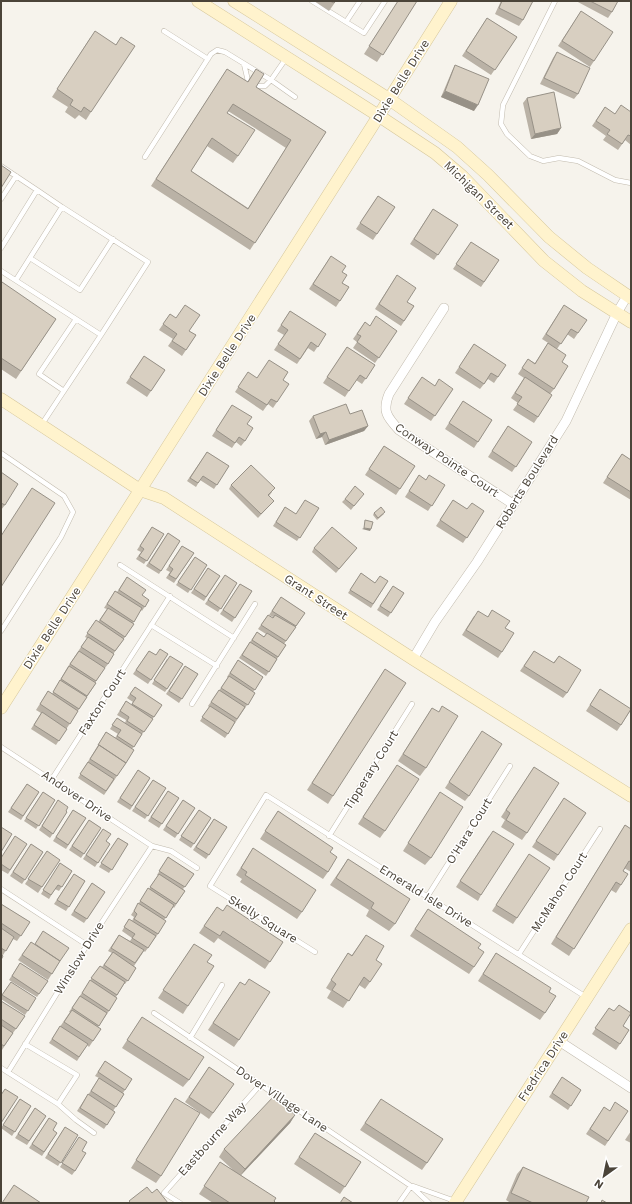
<svg xmlns="http://www.w3.org/2000/svg" width="632" height="1204" font-family="'Work Sans',sans-serif">
  <style>
    .lines { fill: none; stroke-linecap: round; stroke-linejoin: round }
    .lane-casing { stroke: #c2bbae; stroke-width: 5.5 }
    .street-casing { stroke: #c2bbae; stroke-width: 10 }
    .secondary-casing { stroke: #d6c79b; stroke-width: 13 }
    .lane { stroke: #fff; stroke-width: 4.5 }
    .street { stroke: #fff; stroke-width: 9 }
    .secondary { stroke: #fff3cd; stroke-width: 12 }
    .wall { fill: #bab2a6; fill-rule: evenodd }
    .shaded-wall { fill: #979187 }
    .building { fill: #d8cfc1; stroke: #979187; fill-rule: evenodd }
    .labels { text-anchor: middle; dominant-baseline: central; stroke-width: 3; stroke-linejoin: round; paint-order: stroke }
    .street-label { font-size: 12px; fill: #4b4439; stroke: #fff }
  </style>
  <rect width="100%" height="100%" fill="#f6f3ec"/>
  <g class="lines">
    <g class="lane-casing">
      <path id="lane" d="M312,1L364,33L385,1
        M555,1L503,105L501,124L507,134L530,156L543,161L559,158L578,161L615,180L631,183
        M346,22L360,1
        M164,31L208,59
        M244,64L248,81
        M256,86H265L271,80L295,97
        M145,157L211,54L217,50L225,52L271,80L287,57
        M1,166L37,190L1,248
        M1,199L16,176
        M62,207L148,262L101,335
        M30,258L80,290L113,239
        M1,271L101,335L42,424
        M16,280L62,207L37,190
        M64,391L39,374L76,319
        M1,453L64,496L73,512L61,537L1,631
        M120,565L234,638
        M151,625L217,666
        M192,704L255,604
        M1,747L152,846L171,851L197,868
        M52,779L170,596
        M329,836L412,704
        M1,889L87,945
        M427,897L510,766
        M315,952L210,886L266,795L586,997
        M519,954L600,829
        M154,1013L411,1186L429,1203
        M190,1038L222,985
        M25,1044L77,1075L58,1104
        M1,1068L58,1104L76,1120L94,1133
        M8,1072L87,945L152,846
        M413,1186L455,1201
        M180,1203L164,1193L260,1085
        M399,1203L411,1186"/>
    </g>
    <g class="street-casing">
      <path id="street" d="M444,308L389,394C382,411 387,417 399,430L513,504
        M413,659L435,622L477,562L566,421L617,313L627,296
        M559,1041L631,1088"/>
    </g>
    <g class="secondary-casing">
      <path id="secondary" d="M198,1L379,116L435,153L462,176L544,261L582,291L631,322
        M234,1L389,99L457,147L488,175L549,237L587,268L631,298
        M1,399L140,490L164,498L413,659L631,796
        M1,708L371,128L451,1
        M455,1203L631,929"/>
    </g>
    <use href="#lane" class="lane"/>
    <use href="#street" class="street"/>
    <use href="#secondary" class="secondary"/>
  </g>
  <path class="wall" d="M314,1H336L329,11Z
    M398,1H417L377,62L364,54Z
    M501,1H533L523,20L519,26L495,14Z
    M576,1H618L612,12L608,18Z
    M581,11L594,61L590,67L558,46Z
    M487,18L517,37L491,75L462,56Z
    M121,37L91,112L86,120L79,115L75,119L65,112L68,107L52,97L90,38L116,45Z
    M557,52L578,94L574,99L540,84L553,58Z
    M455,65L474,111L441,97L452,71Z
    M227,69L247,82L256,69V87L326,132L250,250L151,186ZM228,111L286,148L248,208L191,171L207,146L233,163L238,156L227,113Z
    M527,98L561,128L557,134L531,139L523,103Z
    M605,107L615,114L631,112V145L625,140L618,150L603,140L606,136L592,126Z
    M378,196L395,207L373,240L356,229Z
    M433,209L458,225L434,260L410,244Z
    M471,242L499,260L481,287L453,269Z
    M331,256L342,283L349,287L336,307L309,289Z
    M397,275L407,302L414,306L401,326L375,309Z
    M1,284L56,319L16,379L1,369Z
    M290,311L326,334L314,352L308,348L297,364L274,350L284,335L277,331Z
    M560,311L578,333L574,339L567,334L557,349L562,362L554,389L550,394L538,417L534,423L513,410L518,403L511,398L524,378L518,374L528,359L535,363L548,343L556,348L542,339Z
    M170,314L189,331L196,335L182,356L168,346L173,339L159,330Z
    M365,322L370,326L397,331L375,363L353,348L357,342L353,339Z
    M474,344L506,365L494,383L488,379L480,389L455,373Z
    M347,347L375,365L362,384L356,380L345,397L323,383Z
    M144,356L165,370L147,397L126,383Z
    M422,377L434,386L453,389L431,421L404,404Z
    M244,378L283,380L277,402L273,408L268,404L263,411L235,392Z
    M463,401L492,420L474,448L445,429Z
    M232,405L247,424L245,441L241,446L236,442L232,448L212,436Z
    M350,414L368,426L364,431L325,445L322,437L316,439L309,421L313,416Z
    M508,426L532,442L512,472L488,457Z
    M384,446L415,466L396,495L365,475Z
    M207,452L229,466L214,489L200,480L196,487L187,481Z
    M622,454L631,460V500L603,483Z
    M1,472L5,505L1,510Z
    M419,475L426,480L445,485L428,511L405,497Z
    M231,485L272,492L269,496L271,504L258,518L229,489Z
    M361,497L351,510L342,502L345,499Z
    M453,500L467,509L484,511L463,543L436,526Z
    M285,507L296,514L319,508L297,541L273,526Z
    M374,513L384,514L377,520L373,515Z
    M152,527L164,534L144,564L136,559L141,552L137,550Z
    M168,533L180,541L159,574L146,566Z
    M182,546L194,553L174,583L166,578L170,572L166,570Z
    M314,548H357L336,573L312,552Z
    M195,557L207,565L188,593L176,585Z
    M208,568L220,576L204,601L191,593Z
    M361,573L375,583L388,581L371,608L348,593Z
    M225,575L237,583L218,612L205,604Z
    M127,577L142,595L149,600L142,611L141,610L133,623L125,637L114,653L108,664L105,668H104L95,683H96L56,745L31,729L41,713L36,710L48,691L52,694L67,668L87,638L85,637L93,624L98,622L107,609L104,608L115,591L117,592Z
    M240,584L252,591L232,622L220,614Z
    M393,586L404,593L388,617L377,610Z
    M281,597L305,613L284,644L286,645L266,676L239,658L257,632L264,637L266,634L258,629L268,615L273,618V617L269,615Z
    M492,610L505,628L502,652L498,658L462,635L474,616L488,617Z
    M149,651L156,655L168,654L148,684L133,674Z
    M534,651L553,663L559,656L567,693L563,698L520,671Z
    M167,659V689L165,692L152,684Z
    M238,660L263,677L253,692L255,693L225,738L200,721L209,707L208,706L228,678L227,677Z
    M185,666L198,674L179,703L166,694Z
    M385,669L333,796L328,804L307,790Z
    M135,687L162,705L132,749L117,776L113,782L104,795L78,778L106,732L115,738L118,734L110,729L117,718L125,723L126,720L117,715L126,701L131,705L133,702L127,698Z
    M600,689L631,710L617,731L586,711Z
    M432,708L426,768L420,776L398,761Z
    M478,737L469,796L465,801L445,788Z
    M397,765L385,831L380,838L358,824Z
    M534,767L527,833L522,840L501,827L505,820L501,817Z
    M138,770L150,778L130,810L117,802Z
    M153,780L166,788L145,819L132,811Z
    M27,784L39,792L21,820L8,812Z
    M168,791L179,798L159,828L148,821Z
    M43,792L55,800L36,829L24,821Z
    M440,792L431,858L425,865L403,851Z
    M564,798L586,813L554,861L532,847Z
    M58,800L66,811L67,812L50,838L39,830Z
    M183,800L195,808L175,838L163,830Z
    M73,810L86,818L66,849L53,841Z
    M199,810L211,818L191,848L179,840Z
    M278,811L330,852L328,872L323,879L260,839Z
    M214,819L227,827L206,859L193,850Z
    M89,820L101,828L81,858L69,850Z
    M625,825L631,829V872L624,868L623,871L621,885L616,893L611,890L569,956L551,944Z
    M103,829L106,841L110,844L95,867L83,859Z
    M489,836L481,895L478,901L456,887Z
    M118,838L128,844L109,873L99,867Z
    M27,844L8,874L1,870V858Z
    M31,844L43,852L22,884L10,876Z
    M253,848L302,912L297,919L240,882L242,879L236,875Z
    M47,851L42,887L38,893L25,884Z
    M168,857L194,874L183,889L185,891L174,908L173,907L164,920L158,934L155,938L145,952L144,951L134,966L136,968L125,984H124L116,997L109,1011L98,1027L101,1029L89,1047L87,1045L77,1061L49,1043L70,1012H69L100,966L102,967L112,953L108,951L119,935L130,941L132,938L122,931L129,919L132,921L134,917L131,915L146,892L149,889L158,875H157Z
    M348,859L395,924L389,931L366,916L369,910L330,885Z
    M525,860L517,918L513,924L492,911Z
    M60,863L72,871L59,891L55,889L49,899L41,894Z
    M74,874L85,881L66,911L54,904Z
    M92,883L105,892L84,923L71,915Z
    M1,904L30,922L17,941L13,939L3,955L1,960Z
    M217,907L223,911L283,942L265,969L218,938L214,943L199,933Z
    M428,909L478,948L474,967L469,974L410,936Z
    M366,935L376,960L370,982L365,989L359,985L343,1008L327,998L331,991L326,988L348,953L352,955Z
    M31,942L60,961L48,980L18,960Z
    M194,944L207,962L188,1006L183,1014L158,998Z
    M496,953L549,992L545,1013L540,1020L478,981Z
    M20,963L48,981L37,997L9,980Z
    M11,982L36,998L25,1015L1,999V996Z
    M240,982L239,1040L234,1047L208,1030Z
    M1,1001L25,1016L13,1033L1,1025Z
    M609,1008L623,1026L629,1030L616,1050L592,1034Z
    M142,1017L189,1080L183,1087L122,1048Z
    M1,1025L13,1033L2,1050L1,1049Z
    M105,1061L132,1079L123,1093L124,1094L113,1111L88,1095L99,1078L95,1076Z
    M209,1067L234,1084L209,1119L185,1102Z
    M562,1077L581,1090L568,1110L549,1097Z
    M88,1094L115,1112L104,1129L77,1111Z
    M175,1098L161,1176L156,1183L131,1168Z
    M20,1099L31,1106L12,1136L1,1128Z
    M381,1099L427,1163L422,1170L360,1130Z
    M604,1107L609,1111H628L605,1146L586,1134Z
    M35,1108L46,1116L27,1145L15,1138Z
    M295,1115L290,1123L241,1175L276,1203H213L199,1194L220,1162L233,1170L219,1157L224,1149Z
    M49,1118L53,1130L57,1133L42,1156L29,1148Z
    M65,1127L78,1135L58,1166L45,1158Z
    M631,1131V1143L625,1140Z
    M315,1133L361,1162L340,1194L294,1164Z
    M79,1137L82,1151L75,1171L72,1175L60,1167Z
    M523,1167L586,1203H511L506,1200L517,1174Z"/>
  <path class="shaded-wall" d="M445,91L478,105L474,111L441,97Z
    M561,128L557,134L531,139L535,134Z
    M368,426L364,431L325,445L329,440Z
    M326,432L322,437L316,439L320,434Z
    M364,528L371,529L370,531L362,529Z
    M295,1115L290,1123L240,1176L245,1169Z"/>
  <path class="building" d="M330,1H336L334,3Z
    M398,1H417L383,55L369,46Z
    M502,1H533L523,20L499,8Z
    M590,1H618L612,12Z
    M581,11L613,32L594,61L562,41Z
    M487,18L517,37L495,70L466,51Z
    M95,31L116,45L121,37L135,46L91,112L84,107L81,112L70,105L73,100L57,89Z
    M557,52L590,68L578,94L544,78Z
    M455,65L489,79L478,105L445,91Z
    M227,69L248,82L256,69L264,74L256,87L326,132L255,243L156,179ZM233,104L291,140L248,209L191,171L212,138L238,156L255,130L227,113Z
    M554,92L561,128L535,134L527,98Z
    M621,105L631,112V136L628,135L622,144L607,134L610,130L596,121L605,107L615,114Z
    M1,165L11,172L1,188Z
    M378,196L395,207L377,234L360,223Z
    M433,209L458,225L438,255L414,239Z
    M471,242L499,260L484,282L456,264Z
    M331,256L346,266L342,272L347,275L342,283L349,287L340,301L313,284Z
    M397,275L416,288L407,302L414,306L404,321L379,304Z
    M2,282L56,319L21,371L1,358V284Z
    M185,305L200,315L189,331L196,335L186,350L172,341L177,334L163,324L170,314L176,318Z
    M564,305L587,320L578,333L571,329L561,344L546,334Z
    M290,311L326,334L318,347L311,342L300,359L278,344L288,330L281,325Z
    M376,316L397,331L379,358L357,342L361,336L357,334L365,322L370,326Z
    M548,343L566,355L562,362L568,366L554,389L522,368L528,359L535,364Z
    M474,344L506,365L498,377L491,373L484,384L459,367Z
    M347,347L375,365L366,379L360,375L349,391L327,377Z
    M144,356L165,370L151,391L130,377Z
    M269,360L288,372L283,380L289,384L277,402L271,399L267,405L238,387L248,372L257,378Z
    M422,377L435,386L439,379L453,389L435,416L408,398Z
    M525,377L552,395L538,417L517,404L522,397L515,393Z
    M463,401L492,420L478,442L449,423Z
    M346,404L350,414L362,410L368,426L329,440L326,432L320,434L313,416Z
    M232,405L252,417L247,424L253,428L245,441L239,437L235,443L216,430Z
    M508,426L532,442L516,467L492,451Z
    M384,446L415,466L400,489L369,469Z
    M207,452L229,466L217,485L203,476L198,483L190,478Z
    M622,454L631,460V492L607,477Z
    M251,465L275,488L268,495L274,501L261,514L231,485Z
    M1,472L18,484L5,505L1,503Z
    M419,475L426,480L429,475L445,485L432,506L409,491Z
    M355,486L364,494L354,506L345,499Z
    M32,488L55,503L1,587V536Z
    M305,500L319,508L300,538L276,522L285,507L296,514Z
    M453,500L467,509L472,503L484,511L467,538L440,520Z
    M381,507L385,512L378,518L374,513Z
    M365,520L373,522L371,529L364,528Z
    M152,527L164,534L147,561L139,556L144,549L140,546Z
    M332,527L357,548L339,569L314,548Z
    M168,533L180,541L161,571L149,563Z
    M182,546L194,553L176,579L169,575L173,569L169,566Z
    M195,557L207,565L191,590L178,582Z
    M208,568L220,576L206,597L194,589Z
    M361,573L375,583L380,576L388,581L373,604L350,590Z
    M225,575L237,583L221,609L208,600Z
    M127,577L146,590L142,595L149,600L145,607L119,590Z
    M240,584L252,591L235,618L223,610Z
    M393,586L404,593L391,613L380,606Z
    M115,591L142,608L134,622L107,604Z
    M281,597L305,613L296,626L272,611Z
    M108,608L134,624L125,637L100,620Z
    M492,610L510,621L505,628L514,633L502,652L466,630L478,611L488,617Z
    M268,615L273,618L275,615L296,627L286,641L261,625Z
    M96,620L124,639L115,651L87,633Z
    M257,632L264,637L267,633L286,645L278,657L252,640Z
    M88,637L114,654L108,664L81,647Z
    M250,642L277,659L269,672L242,655Z
    M160,649L168,654L151,680L136,670L149,651L156,655Z
    M79,651L105,668L96,681L70,664Z
    M534,651L554,663L559,656L581,670L567,693L524,666Z
    M170,656L183,664L167,689L154,680Z
    M238,660L263,677L255,690L230,673Z
    M69,666L96,683L87,696L61,679Z
    M185,666L198,674L182,699L169,691Z
    M385,669L406,683L333,796L312,783Z
    M229,676L255,693L248,705L221,688Z
    M60,680L87,697L79,709L53,692Z
    M135,687L162,705L154,717L132,704L136,698L130,694Z
    M600,689L631,709L621,725L590,705Z
    M219,690L245,707L237,719L211,702Z
    M48,691L78,711L70,724L40,704Z
    M126,701L153,719L144,732L127,721L129,717L120,711Z
    M210,706L235,722L228,734L202,717Z
    M442,706L458,716L426,768L403,754L432,708L439,712Z
    M42,712L67,729L59,741L34,725Z
    M117,718L142,734L134,747L117,736L121,730L112,725Z
    M482,731L502,744L469,796L449,782Z
    M106,732L134,750L126,763L99,745H98Z
    M99,745L126,763L117,776L90,759Z
    M88,762L114,779L106,791L80,774Z
    M397,765L419,779L385,831L363,817Z
    M534,767L559,783L527,833L506,820L510,813L506,810Z
    M138,770L150,778L132,806L120,798Z
    M153,780L166,788L148,816L135,807Z
    M27,784L39,792L23,816L11,808Z
    M168,791L179,798L162,824L151,817Z
    M43,792L55,800L39,826L26,818Z
    M440,792L463,807L431,858L408,843Z
    M564,798L586,813L558,855L536,841Z
    M58,800L68,807L66,811L67,812L53,834L42,826Z
    M183,800L195,808L178,834L166,826Z
    M73,810L86,818L68,845L56,837Z
    M199,810L211,818L194,844L181,836Z
    M278,811L333,848L330,852L337,857L328,872L265,831Z
    M214,819L227,827L209,855L196,847Z
    M89,820L101,828L84,854L72,846Z
    M625,825L631,829V862L629,861L623,871L628,874L621,885L616,882L574,949L556,937Z
    M1,827L12,834L1,852Z
    M103,829L111,834L106,841L110,844L98,863L86,855Z
    M493,831L514,844L481,895L460,881Z
    M15,836L27,844L10,870L1,864V858Z
    M118,838L128,844L112,870L101,863Z
    M31,844L43,852L25,880L13,872Z
    M253,848L316,890L302,912L245,875L247,872L241,868Z
    M47,851L60,860L42,887L28,879Z
    M529,854L550,868L517,918L496,905Z
    M168,857L194,874L185,887L159,871Z
    M348,859L410,899L395,924L371,908L374,903L336,878Z
    M60,863L72,871L62,887L58,885L51,895L43,890Z
    M74,874L85,881L69,907L57,900Z
    M159,874L185,891L176,904L150,887Z
    M92,883L105,892L87,919L74,911Z
    M148,888L174,905L166,918L140,901Z
    M138,903L166,921L158,934L134,919L137,914L134,911Z
    M1,904L30,922L21,936L1,923Z
    M227,905L283,942L270,962L223,931L220,936L204,926L217,907L223,911Z
    M428,909L481,944L478,948L484,952L474,967L415,929Z
    M129,919L156,936L148,948L132,938L135,934L124,927Z
    M1,928L14,937L6,951L1,948Z
    M43,931L69,948L60,961L35,944Z
    M119,935L144,950L135,963L111,948Z
    M366,935L384,946L376,960L382,964L370,982L364,977L349,1001L332,990L336,984L331,980L348,953L352,956Z
    M31,942L60,961L52,974L22,955Z
    M194,944L212,955L207,962L214,966L188,1006L163,990Z
    M113,952L136,968L128,981L104,965Z
    M496,953L551,988L549,992L556,996L545,1013L483,974Z
    M1,954L3,956L1,960Z
    M20,963L48,981L39,994L12,976Z
    M100,966L125,982L117,995L91,978Z
    M249,979L270,992L239,1040L213,1023L240,982L245,985Z
    M90,980L117,998L109,1011L82,993Z
    M11,982L36,998L28,1011L2,995Z
    M80,996L107,1013L99,1026L72,1008Z
    M1,1001L25,1016L16,1029L1,1019Z
    M619,1005L631,1013L623,1026L629,1030L620,1044L595,1028L609,1008L614,1011Z
    M72,1010L101,1029L93,1041L64,1022Z
    M142,1017L204,1057L189,1080L127,1040Z
    M1,1025L13,1033L4,1046L1,1044Z
    M60,1026L88,1044L79,1057L52,1039Z
    M105,1061L132,1079L125,1090L98,1072Z
    M209,1067L234,1084L213,1113L189,1097Z
    M562,1077L581,1090L571,1106L552,1093Z
    M99,1078L124,1094L116,1107L91,1091Z
    M5,1089L18,1097L1,1123V1095Z
    M88,1094L115,1112L107,1125L80,1108Z
    M274,1096L295,1115L245,1169L224,1149Z
    M175,1098L200,1113L161,1176L136,1160Z
    M20,1099L31,1106L15,1132L3,1125Z
    M381,1099L443,1139L427,1163L365,1123Z
    M615,1102L628,1111L608,1141L590,1129L604,1107L610,1111Z
    M35,1108L46,1116L29,1141L18,1134Z
    M49,1118L57,1123L53,1130L57,1133L44,1152L32,1144Z
    M65,1127L78,1135L61,1163L48,1154Z
    M315,1133L361,1162L345,1187L299,1157Z
    M79,1137L87,1142L82,1151L86,1153L75,1171L62,1163Z
    M220,1162L276,1198L274,1201L276,1203H230L204,1186Z
    M523,1167L589,1197L586,1203H533L511,1193Z
    M14,1185L41,1203H2Z
    M147,1187L152,1193L157,1189L168,1203H131L129,1201Z
    M344,1197L353,1203H340Z
    M602,1200L607,1203H601Z"/>
  <g class="labels">
    <g class="street-label">
      <text transform="translate(401 81) rotate(-58)">Dixie Belle Drive</text>
      <text transform="translate(479 195) rotate(44)">Michigan Street</text>
      <text transform="translate(227 355) rotate(-57)">Dixie Belle Drive</text>
      <text transform="translate(447 460) rotate(34)">Conway Pointe Court</text>
      <text transform="translate(527 482) rotate(-58)">Roberts Boulevard</text>
      <text transform="translate(316 597) rotate(33)">Grant Street</text>
      <text transform="translate(52 628) rotate(-57)">Dixie Belle Drive</text>
      <text transform="translate(102 702) rotate(-57)">Faxton Court</text>
      <text transform="translate(371 770) rotate(-58)">Tipperary Court</text>
      <text transform="translate(77 796) rotate(34)">Andover Drive</text>
      <text transform="translate(469 831) rotate(-58)">O'Hara Court</text>
      <text transform="translate(559 892) rotate(-57)">McMahon Court</text>
      <text transform="translate(426 896) rotate(32)">Emerald Isle Drive</text>
      <text transform="translate(263 919) rotate(32)">Skelly Square</text>
      <text transform="translate(79 958) rotate(-58)">Winslow Drive</text>
      <text transform="translate(543 1066) rotate(-57)">Fredrica Drive</text>
      <text transform="translate(282 1099) rotate(34)">Dover Village Lane</text>
      <text transform="translate(212 1139) rotate(-48)">Eastbourne Way</text>
    </g>
  </g>
  <rect width="632" height="1204" fill="none" stroke="#4b4439" stroke-width="4"/>
  <g transform="translate(604 1176) rotate(213)" stroke="#ffffff" stroke-width="3" paint-order="stroke">
  <path d="M0-3L7 15L0 10L-7 15Z" fill="#4b4439"/>
  <text y="-6" font-size="11" font-weight="bold" text-anchor="middle" fill="#4b4439">N</text>
  </g>
</svg>
